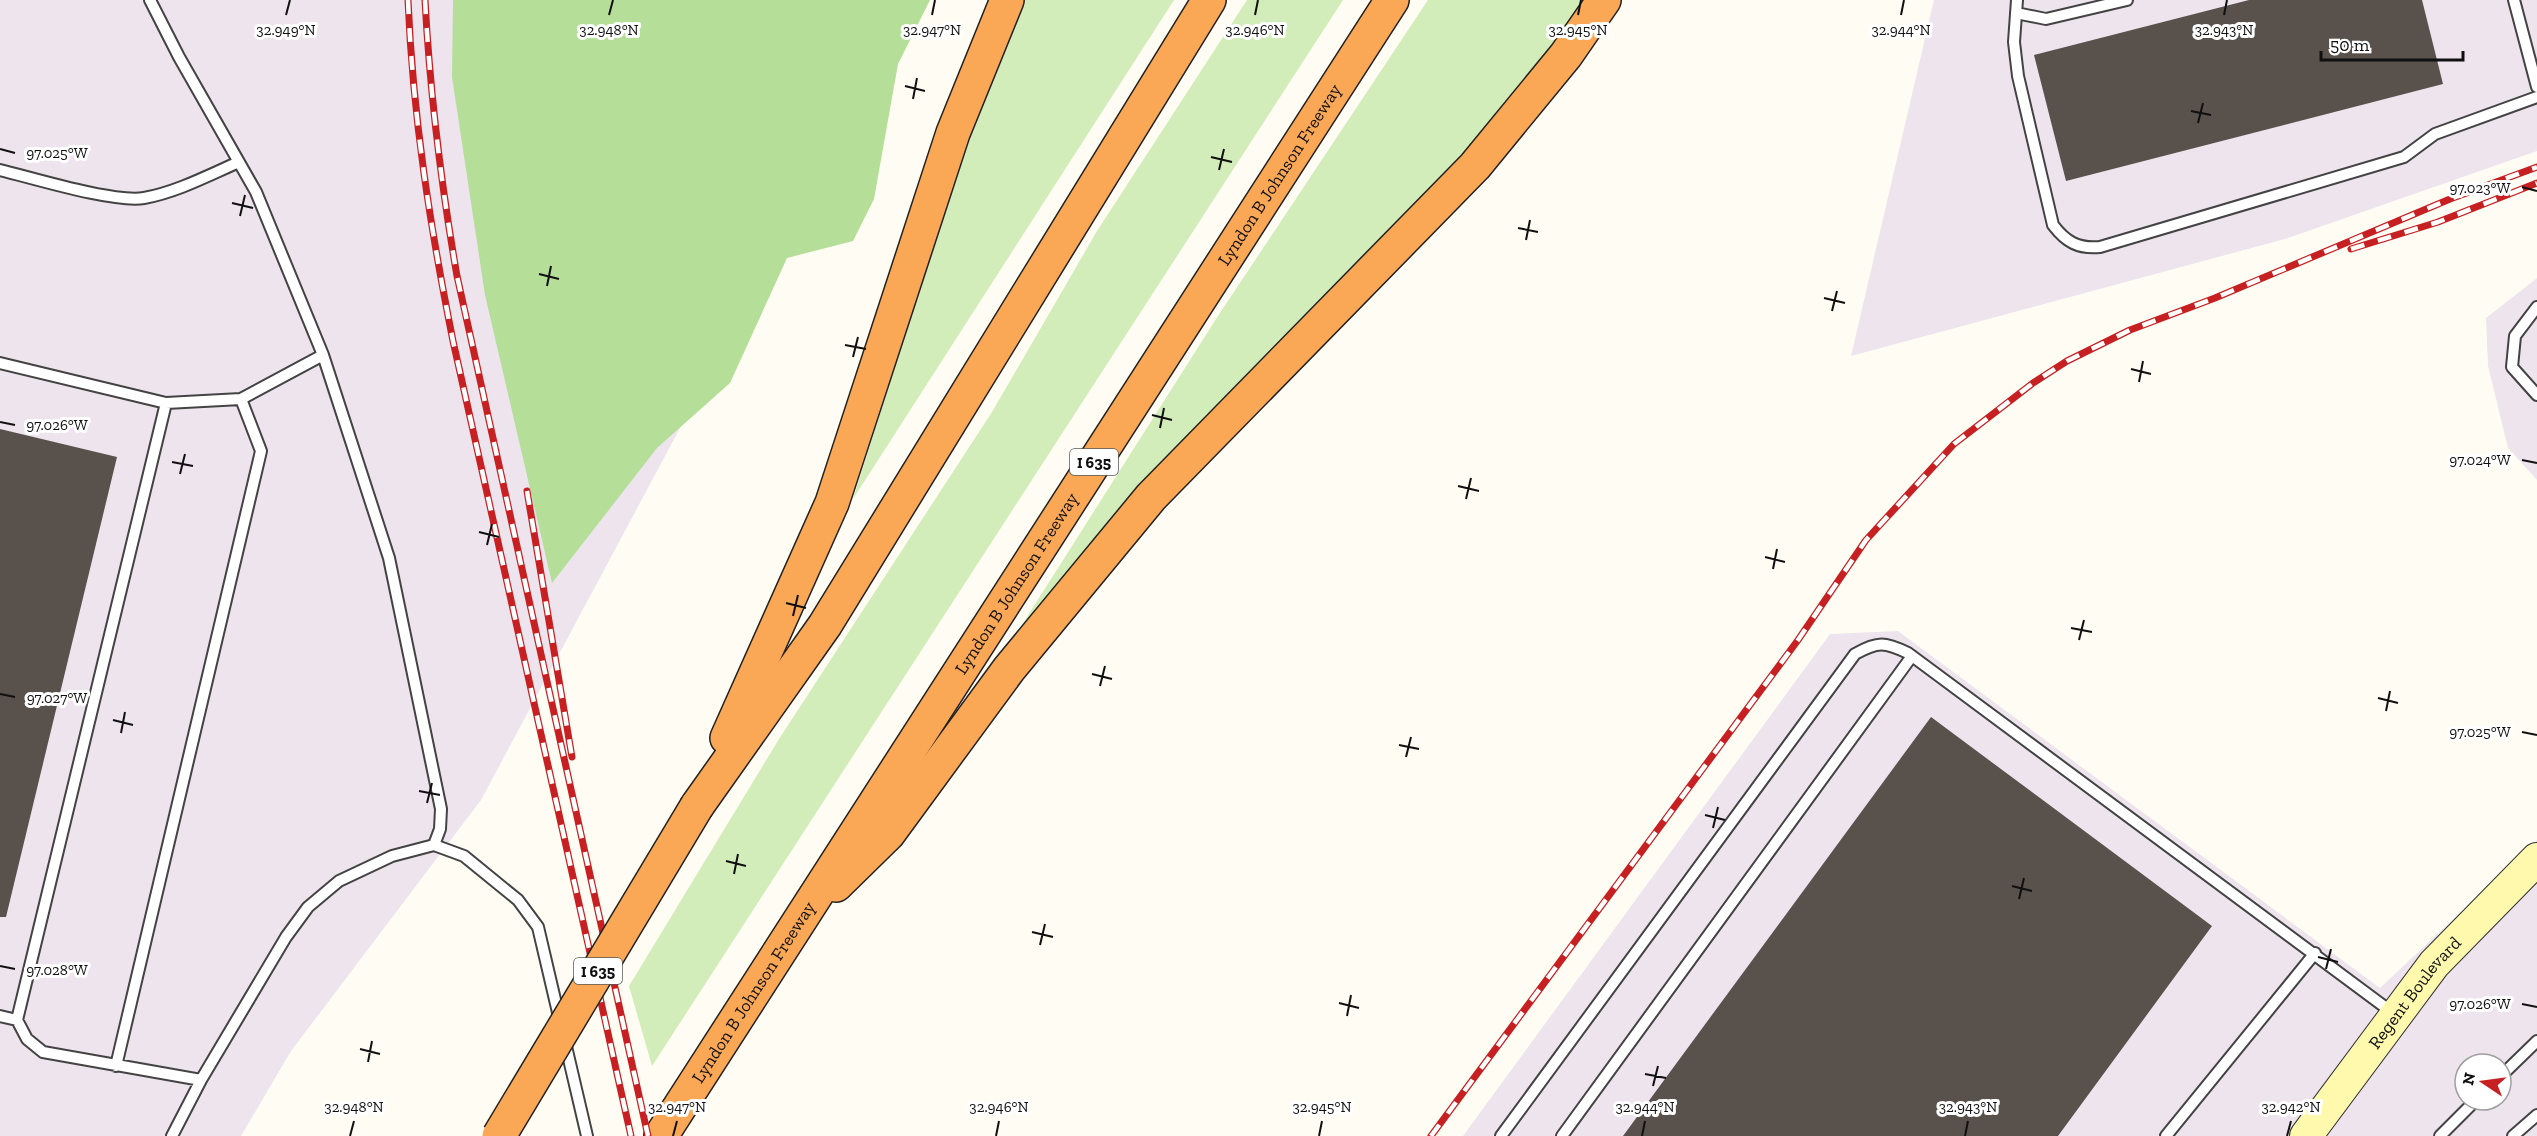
<svg xmlns="http://www.w3.org/2000/svg" width="2537" height="1136" font-family="'Zilla Slab',serif">
  <style>
    .industrial { fill: #eee4ee; fill-rule: evenodd }
    .green { fill: #d2ecba }
    .forest { fill: #b5de98 }
    .building { fill: #59514c }
    .lines { fill: none; stroke-linecap: round; stroke-linejoin: round }
    .lane-casing { stroke: #434343; stroke-width: 14 }
    .secondary-casing { stroke: #323232; stroke-width: 34 }
    .highway-casing { stroke: #212121; stroke-width: 36 }
    .lane { stroke: #fff; stroke-width: 10 }
    .secondary { stroke: #fff9ae; stroke-width: 32 }
    .highway { stroke: #faa856; stroke-width: 33 }
    .rail-casing { stroke: #c72022; stroke-width: 7 }
    .rail { stroke: #fff; stroke-width: 4.5; stroke-dasharray: 14; stroke-linecap: butt }
    .highway-bridge-casing { stroke: #212121; stroke-width: 36; stroke-linecap: butt }
    .highway-bridge { stroke: #faa856; stroke-width: 33 }
    .ticks { fill: none; stroke: #101010; stroke-width: 2 }
    .labels { text-anchor: middle; dominant-baseline: central; stroke-width: 6; stroke-linejoin: round; paint-order: stroke }
    .shield { fill: #fff; stroke: #585858; stroke-width: 1.5 }
    .shield-label { font-size: 16px; font-weight: bold; fill: #101010 }
    .street-label { font-size: 18px; fill: #101010; stroke: #fff }
    .ticks-label { font-size: 15px; text-anchor: middle; fill: #101010; stroke: #fff; stroke-width: 6; stroke-linejoin: round; paint-order: stroke }
  </style>
  <rect width="100%" height="100%" fill="#fffdf3"/>
  <path class="industrial" d="M0,0H909L481,800L291,1051L241,1136H0Z
    M1934,0H2537V151L2285,239L1851,356Z
    M2537,278V480L2508,448L2488,366L2486,318Z
    M1898,631L2380,988L2537,840V1136H1463L1830,634ZM2465,1064H2501V1100H2465Z"/>
  <path class="green" d="M1025,0H1174L853,499L976,112Z
    M1247,0H1343L652,1066L629,986L779,739L992,412L1097,231Z
    M1428,0H1591L1494,131L1025,637L1018,631L1216,319Z"/>
  <path class="forest" d="M453,0H930L898,64L874,199L853,241L787,258L730,383L657,448L552,583L485,295L452,77Z"/>
  <path class="building" d="M2249,0H2422L2443,84L2066,181L2034,55Z
    M0,429L117,457L6,917H0Z
    M1931,717L2212,926L2058,1136H1623Z"/>
  <g class="lines">
    <g class="lane-casing">
      <path id="lane" d="M150,0L179,57L256,192L323,355L389,558L441,809L440,829L434,845
        M2017,0L2014,42L2018,76L2053,225C2066,242 2078,249 2100,247L2404,157L2435,134L2537,97
        M2514,0L2537,87
        M2016,13L2046,19L2127,0
        M0,170C33,178 114,203 144,198C177,192 209,175 239,162
        M2537,307L2515,336L2512,367L2537,395
        M0,363L166,403
        M0,1016L17,1020L27,1039L43,1052L201,1080L286,937L308,907L339,881L392,856L434,845L464,856L518,900L538,927L560,1021
        M17,1020L166,403L241,399L323,355
        M565,1042L587,1136
        M116,1066L261,451L241,399
        M2501,1076L2537,1041
        M172,1136L201,1080
        M1501,1136L1855,654C1878,641 1885,642 1908,653L2393,1013
        M1562,1136L1912,656
        M2166,1136L2315,953
        M2440,1136L2476,1100
        M2513,1136L2537,1115"/>
    </g>
    <g class="secondary-casing">
      <g id="secondary">
        <path id="s1" d="M2306,1136L2434,964L2537,859"/>
      </g>
    </g>
    <g class="highway-casing">
      <g id="highway">
        <path d="M727,738L832,503L953,133L1007,0"/>
        <path d="M697,806L825,625L1209,0"/>
        <path d="M836,885L888,834L1009,669L1151,497L1475,166L1566,55L1604,0"/>
        <path id="s2" d="M661,1136L1392,0"/>
      </g>
    </g>
    <use href="#lane" class="lane"/>
    <use href="#secondary" class="secondary"/>
    <use href="#highway" class="highway"/>
    <g class="rail-casing">
      <path id="rail" d="M408,0C413,118 430,226 453,341L631,1136
        M425,0C430,93 441,184 457,276L648,1136
        M2351,249L2438,222L2537,183
        M527,491L572,757
        M1431,1136L1798,640L1866,540L1954,444L2033,383L2067,361L2130,330L2215,298L2450,199L2537,167"/>
    </g>
    <use href="#rail" class="rail"/>
    <g class="highway-bridge-casing">
      <path id="highway-bridge" d="M499,1136L697,806"/>
    </g>
    <use href="#highway-bridge" class="highway-bridge"/>
  </g>
  <path class="ticks" d="M286,15L290,0M609,15L613,0M932,15L935,0M1255,15L1258,0M1578,15L1581,0M1901,15L1904,0M2224,15L2227,0M905,86L925,91M913,99L917,78M2191,111L2211,115M2198,123L2203,103M0,149L15,153M1211,157L1232,162M1219,170L1224,149M2522,187L2537,191M232,203L253,208M240,216L245,195M1518,228L1538,232M1526,240L1530,220M539,274L559,279M547,286L551,266M1824,298L1845,303M1832,311L1837,291M845,345L866,349M853,357L858,337M2131,369L2151,374M2139,382L2143,361M1152,415L1172,420M0,422L15,425M1160,428L1164,408M2522,460L2537,463M172,462L193,466M180,474L185,454M1458,486L1479,491M1466,499L1471,478M479,532L499,537M487,545L492,524M1765,557L1785,562M1773,569L1777,549M786,603L806,608M793,616L798,595M2071,628L2092,632M2079,640L2084,620M1092,674L1112,679M1100,686L1105,666M0,694L15,697M2378,698L2398,703M2386,711L2390,691M113,720L133,725M2522,732L2537,735M121,733L125,712M1399,745L1419,749M1406,757L1411,737M419,791L440,795M427,803L432,783M1705,815L1725,820M1713,828L1718,807M726,861L746,866M734,874L738,854M2012,886L2032,891M2019,899L2024,878M1032,932L1053,937M1040,945L1045,924M2318,957L2338,962M0,966L15,969M2326,969L2331,949M1339,1003L1359,1008M2522,1004L2537,1007M1347,1016L1351,995M360,1049L380,1054M368,1062L372,1041M1645,1074L1666,1078M1653,1086L1658,1066M350,1136L354,1121M673,1136L677,1121M996,1136L999,1121M1319,1136L1322,1121M1642,1136L1645,1121M1965,1136L1968,1121M2287,1136L2291,1121"/>
  <g class="labels">
    <g class="shield">
      <rect x="1070" y="449" width="48" height="26" rx="4.5"/>
      <rect x="574" y="958" width="48" height="26" rx="4.5"/>
    </g>
    <g class="shield-label">
      <text x="1094" y="462">I 635</text>
      <text x="598" y="971">I 635</text>
    </g>
    <g class="street-label">
      <text stroke="none"><textPath href="#s2" startOffset="1143">Lyndon B Johnson Freeway</textPath></text>
      <text stroke="none"><textPath href="#s2" startOffset="657">Lyndon B Johnson Freeway</textPath></text>
      <text stroke="none"><textPath href="#s2" startOffset="171">Lyndon B Johnson Freeway</textPath></text>
      <text stroke="none"><textPath href="#s1" startOffset="180">Regent Boulevard</textPath></text>
    </g>
  </g>
  <g class="ticks-label">
    <text x="286" y="35">32.949°N</text>
    <text x="609" y="35">32.948°N</text>
    <text x="932" y="35">32.947°N</text>
    <text x="1255" y="35">32.946°N</text>
    <text x="1578" y="35">32.945°N</text>
    <text x="1901" y="35">32.944°N</text>
    <text x="2224" y="35">32.943°N</text>
    <text x="57" y="158">97.025°W</text>
    <text x="2480" y="193">97.023°W</text>
    <text x="57" y="430">97.026°W</text>
    <text x="2480" y="465">97.024°W</text>
    <text x="57" y="703">97.027°W</text>
    <text x="2480" y="737">97.025°W</text>
    <text x="57" y="975">97.028°W</text>
    <text x="2480" y="1009">97.026°W</text>
    <text x="354" y="1112">32.948°N</text>
    <text x="677" y="1112">32.947°N</text>
    <text x="999" y="1112">32.946°N</text>
    <text x="1322" y="1112">32.945°N</text>
    <text x="1645" y="1112">32.944°N</text>
    <text x="1968" y="1112">32.943°N</text>
    <text x="2291" y="1112">32.942°N</text>
  </g>
  <g transform="translate(2483 1082) rotate(283)"><circle r="28" fill="#ffffff" stroke="#9f9f9f" stroke-width="1.5"/>
  <path d="M0-4.5L10 22L0 15L-10 22Z" fill="#c72022"/>
  <text y="-9" font-size="16" font-weight="bold" text-anchor="middle" fill="#101010">N</text>
  </g>
  <path d="M2321 51v9h142v-9" fill="none" stroke="#101010" stroke-width="3"/>
  <text x="2330" y="51" font-size="18" fill="#101010" stroke="#ffffff" stroke-width="4.5" paint-order="stroke">50 m</text>
</svg>
